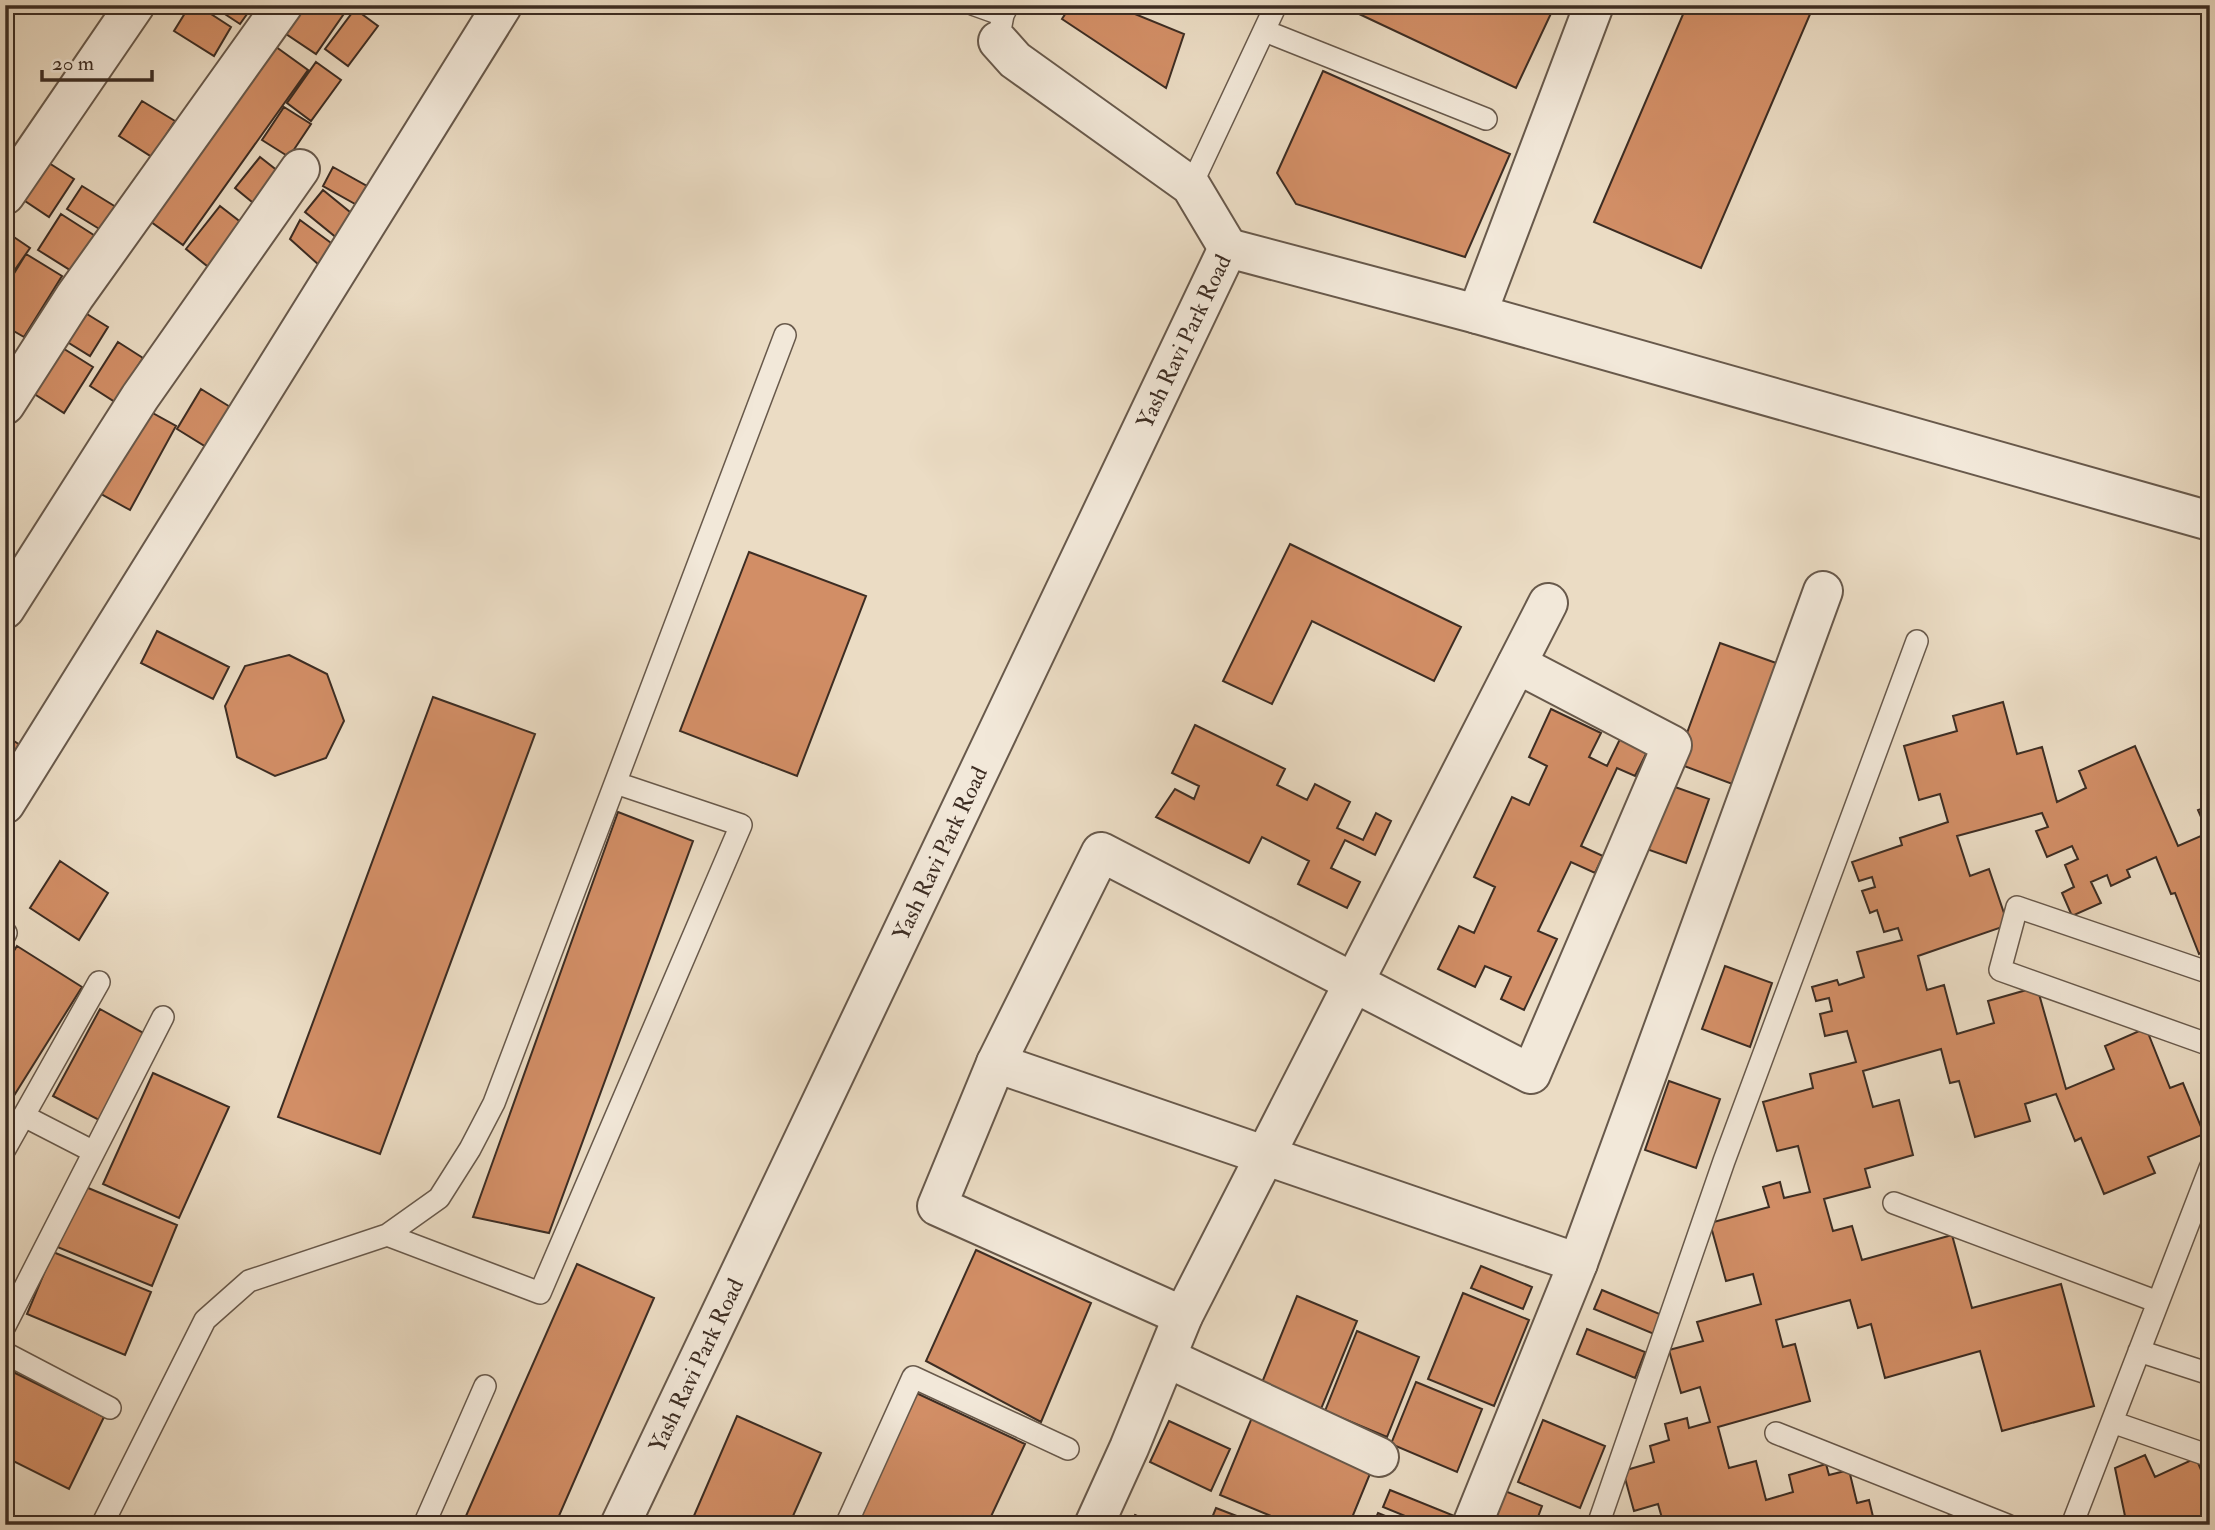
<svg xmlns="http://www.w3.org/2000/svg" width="2215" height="1530" font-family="'IM FELL Double Pica',serif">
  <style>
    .building { fill: #d28e66; stroke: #3d2d23; stroke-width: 2 }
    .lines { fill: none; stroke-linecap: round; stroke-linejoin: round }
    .service-casing { stroke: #68594b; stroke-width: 24 }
    .minor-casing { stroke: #68594b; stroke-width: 42 }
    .service { stroke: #f2e8d9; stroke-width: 21 }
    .minor { stroke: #f2e8d9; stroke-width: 38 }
    .labels { text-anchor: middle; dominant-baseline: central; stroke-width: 6; stroke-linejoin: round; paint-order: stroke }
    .street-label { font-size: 23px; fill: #3d2d23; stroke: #f2e8d9 }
  </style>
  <rect width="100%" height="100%" fill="#ebdcc4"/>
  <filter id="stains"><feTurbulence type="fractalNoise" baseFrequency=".00286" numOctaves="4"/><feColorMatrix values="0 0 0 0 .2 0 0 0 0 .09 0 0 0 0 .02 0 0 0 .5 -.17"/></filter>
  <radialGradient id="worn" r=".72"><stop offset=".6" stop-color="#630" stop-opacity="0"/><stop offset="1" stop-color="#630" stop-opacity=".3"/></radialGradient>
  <path class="building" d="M190,5H197L231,27L214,56L174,31Z
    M211,5H250L252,7L240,24Z
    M301,5H350L316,54L283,32Z
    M1071,5H1113L1184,34L1166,88L1062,19Z
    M1340,5H1555L1516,88Z
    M1687,5H1814L1701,268L1594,222Z
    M355,9L378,26L348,66L325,49Z
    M272,44L308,70L183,245L147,219Z
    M316,62L341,80L311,121L287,103Z
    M1323,71L1510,154L1465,257L1296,204L1277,173Z
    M142,101L175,121L152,157L119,136Z
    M284,107L311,124L289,157L262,140Z
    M38,156L74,179L49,217L13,193Z
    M260,157L288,179L263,211L235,188Z
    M333,167L374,190L364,209L323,186Z
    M82,186L116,207L101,230L67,209Z
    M323,190L361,221L343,243L305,212Z
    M220,206L247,227L212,270L186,249Z
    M61,214L100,239L78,275L38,250Z
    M300,220L342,251L330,275L290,239Z
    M5,231L30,248L5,284Z
    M26,254L62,276L24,337L5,326V288Z
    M74,306L108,327L90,356L56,335Z
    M53,342L93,367L64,413L25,388Z
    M118,342L143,358L115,402L90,386Z
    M201,389L240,413L216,453L177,429Z
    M140,406L176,426L130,510L94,490Z
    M1290,544L1461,627L1434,681L1312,621L1272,704L1223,681Z
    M749,552L866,596L797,776L680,731Z
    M157,631L229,667L213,699L141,663Z
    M1720,643L1779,664L1735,785L1676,763Z
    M289,655L327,674L344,721L326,758L275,776L237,757L225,706L245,666Z
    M433,697L535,734L380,1154L278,1117Z
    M2003,702L2017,754L2042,747L2057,802L2086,788L2079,771L2135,746L2178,846L2208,833L2198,810L2210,806V949L2199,954L2175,893L2171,894L2156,857L2127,870L2130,877L2111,886L2107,875L2091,882L2101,903L2072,916L2062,893L2074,887L2065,865L2078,859L2072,846L2047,857L2036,831L2048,827L2042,813L1957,836L1970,876L1989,869L2008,925L1918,956L1927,990L1944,985L1957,1034L1994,1023L1988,1001L2037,987L2066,1089L2114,1069L2105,1046L2146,1028L2170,1088L2183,1083L2204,1134L2148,1157L2155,1173L2104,1194L2081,1138L2075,1141L2056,1094L2025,1104L2030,1121L1975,1137L1959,1081L1950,1083L1941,1049L1863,1071L1873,1107L1899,1100L1913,1155L1865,1169L1870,1187L1824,1199L1833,1231L1852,1226L1862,1260L1952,1235L1972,1308L2061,1284L2094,1406L2002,1431L1980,1351L1885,1378L1871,1324L1858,1328L1850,1300L1776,1320L1783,1347L1795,1344L1810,1401L1718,1427L1729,1468L1756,1461L1766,1500L1793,1492L1789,1475L1826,1464L1829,1475L1849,1470L1857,1503L1869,1500L1875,1525H1748L1747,1522L1736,1525H1664L1658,1504L1634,1511L1623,1471L1654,1462L1650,1446L1669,1440L1665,1424L1687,1418L1689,1428L1710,1422L1700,1387L1681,1393L1669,1350L1703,1341L1697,1322L1761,1304L1753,1274L1726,1281L1710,1223L1769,1207L1763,1187L1780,1182L1784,1198L1810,1192L1798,1146L1777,1151L1763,1102L1813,1088L1810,1074L1856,1062L1847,1031L1825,1036L1820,1014L1832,1011L1829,998L1816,1001L1812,987L1837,980L1839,985L1864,977L1857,952L1902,940L1898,928L1884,932L1877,910L1870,913L1862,891L1875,887L1872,877L1859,881L1852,862L1902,845L1900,838L1948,822L1940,794L1919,800L1904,746L1957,731L1953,716Z
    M1551,709L1601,733L1589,757L1607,766L1620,739L1647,752L1635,776L1617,768L1581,846L1603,856L1595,873L1571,862L1538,931L1557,939L1524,1010L1501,999L1511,977L1485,966L1475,987L1438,969L1459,926L1474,933L1495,887L1474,877L1512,797L1529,805L1547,766L1529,757Z
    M1195,725L1285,769L1277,785L1307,800L1315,784L1350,802L1337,828L1363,840L1376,813L1391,821L1375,855L1345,840L1331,868L1360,882L1347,908L1298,884L1309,861L1262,837L1249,863L1156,817L1175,789L1194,799L1199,786L1172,773Z
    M5,735L23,747L5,775Z
    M1661,782L1709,799L1686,863L1638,846Z
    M618,812L693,841L549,1233L473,1217Z
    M60,861L108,893L79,940L30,908Z
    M17,946L82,987L5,1110V965Z
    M1725,966L1772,983L1750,1047L1702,1029Z
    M100,1009L145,1034L99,1120L53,1096Z
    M153,1073L229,1107L179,1218L103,1184Z
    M1669,1081L1720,1099L1696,1168L1645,1150Z
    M81,1185L177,1225L152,1286L55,1246Z
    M976,1250L1091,1303L1041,1422L926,1361Z
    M53,1252L151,1292L125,1355L27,1314Z
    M577,1264L654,1298L555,1525H462Z
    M1481,1266L1532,1287L1523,1309L1471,1288Z
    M1602,1290L1662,1315L1654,1334L1594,1309Z
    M1463,1293L1529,1320L1494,1406L1428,1379Z
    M1297,1296L1357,1321L1321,1409L1261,1385Z
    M1587,1329L1645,1352L1635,1378L1577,1354Z
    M1357,1331L1419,1357L1387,1437L1325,1411Z
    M5,1368L104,1417L69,1489L5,1457Z
    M1416,1382L1482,1409L1457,1472L1391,1444Z
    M912,1391L1025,1444L987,1525H850Z
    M1253,1415L1374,1464L1349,1525H1293L1220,1495Z
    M737,1416L821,1453L789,1525H690Z
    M1543,1420L1605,1446L1580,1508L1518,1482Z
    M1169,1421L1230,1449L1211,1491L1150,1462Z
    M2145,1455L2155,1477L2196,1458L2210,1491V1500L2202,1506L2210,1525H2116L2125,1516L2115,1468Z
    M1495,1487L1542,1506L1535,1525H1515L1485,1512Z
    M1390,1490L1457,1517L1454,1525H1427L1383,1507Z
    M1216,1508L1260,1525H1209Z
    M1957,1511L1964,1525H1930Z
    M1378,1513L1407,1525H1373Z
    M1135,1515L1155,1525H1130Z"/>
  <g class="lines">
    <g class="service-casing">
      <path id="service" d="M975,5L1003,15
        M1265,31L1486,119
        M998,41L1003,15L1008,5
        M1191,186L1276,5
        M5,935L6,933
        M2210,973L2017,907L2000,970L2210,1045
        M24,1116L94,1152
        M5,1149L99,982
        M1894,1203L2158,1302
        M387,1235L540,1293L741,825L616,783
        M5,1326L163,1017
        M2139,1351L2210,1374
        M5,1353L110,1408
        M2112,1422L2210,1456
        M1776,1433L2007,1525
        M102,1525L205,1320L249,1281L387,1235L439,1198L470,1149L494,1103L785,335
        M424,1525L485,1386
        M846,1525L913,1377L1068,1449
        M1598,1525L1724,1161L1917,641
        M2072,1525L2210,1168"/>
    </g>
    <g class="minor-casing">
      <g id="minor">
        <path d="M998,41L1015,60L1191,186L1228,248"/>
        <path d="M5,195L135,5"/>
        <path d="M1228,248L1477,314L1594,5"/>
        <path d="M1477,314L2210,521"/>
        <path d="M5,405L75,296L283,5"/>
        <path d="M5,609L140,397L300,169"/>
        <path d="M5,804L502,6"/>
        <path d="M996,1063L1578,1263"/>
        <path d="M1183,1316L937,1206L996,1063L1101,852L1531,1074L1672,745L1517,664"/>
        <path d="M1167,1358L1379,1457"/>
        <path id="s1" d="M620,1525L1228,248"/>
        <path d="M1094,1525L1129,1448L1183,1316L1548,603"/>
        <path d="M1472,1525L1578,1263L1823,591"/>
      </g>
    </g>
    <use href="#service" class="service"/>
    <use href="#minor" class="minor"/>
  </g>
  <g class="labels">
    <g class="street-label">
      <text stroke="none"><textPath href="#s1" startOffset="1311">Yash Ravi Park Road</textPath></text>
      <text stroke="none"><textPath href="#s1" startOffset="744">Yash Ravi Park Road</textPath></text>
      <text stroke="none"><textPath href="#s1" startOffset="177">Yash Ravi Park Road</textPath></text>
    </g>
  </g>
  <rect width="2215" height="1530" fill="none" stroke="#ebdcc4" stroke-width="28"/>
  <rect x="7" y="7" width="2201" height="1516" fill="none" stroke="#3d2d23" stroke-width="3.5"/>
  <rect x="14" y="14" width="2187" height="1502" fill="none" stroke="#3d2d23" stroke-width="2"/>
  <path d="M42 70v10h110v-10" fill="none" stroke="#3d2d23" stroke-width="3.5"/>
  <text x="52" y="70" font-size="21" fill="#3d2d23" stroke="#f2e8d9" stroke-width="5" paint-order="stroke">20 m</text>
  <rect width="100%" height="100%" filter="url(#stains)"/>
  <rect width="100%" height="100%" fill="url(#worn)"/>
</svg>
